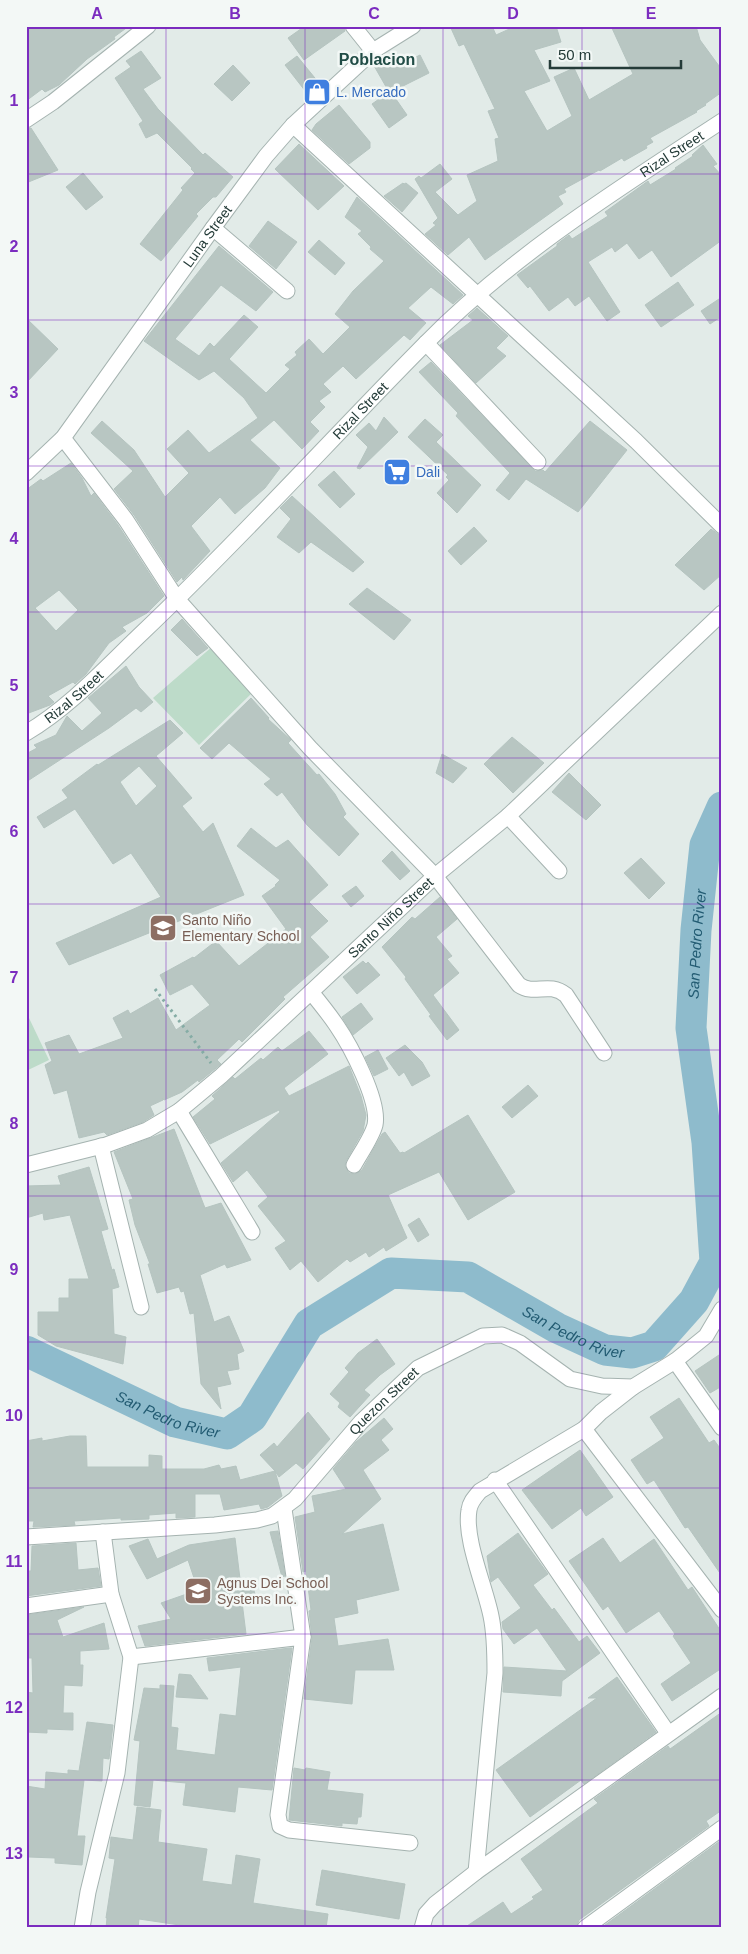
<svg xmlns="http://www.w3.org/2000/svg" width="748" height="1954" font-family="Helvetica,sans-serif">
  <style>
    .green { fill: #bddbc9 }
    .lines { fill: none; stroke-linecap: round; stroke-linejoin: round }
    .river { stroke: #8ebbcc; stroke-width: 31 }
    .building { fill: #b8c6c2; stroke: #b5c4c0; fill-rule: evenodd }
    .minor-casing { stroke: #a5b3b0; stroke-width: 17 }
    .path { stroke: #85aca5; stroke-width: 3; stroke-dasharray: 2.5 4; stroke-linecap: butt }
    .minor { stroke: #fff; stroke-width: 15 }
    .grid { fill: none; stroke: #7b2cbf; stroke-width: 1; stroke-opacity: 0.55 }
    .labels { text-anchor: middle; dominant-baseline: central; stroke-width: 5; stroke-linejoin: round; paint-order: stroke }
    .shop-label { font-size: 14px; fill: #366cbe; stroke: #f3f8f6; text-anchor: start }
    .street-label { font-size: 14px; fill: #243b38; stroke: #f3f8f6 }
    .education-label { font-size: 14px; fill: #785e54; stroke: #f3f8f6; text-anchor: start }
    .water-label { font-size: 15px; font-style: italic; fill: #225b72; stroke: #f3f8f6 }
    .quarter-label { font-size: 16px; font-weight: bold; fill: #214c46; stroke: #f3f8f6 }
    .neatline { fill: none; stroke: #7b2cbf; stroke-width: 2 }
    .grid-label { font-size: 16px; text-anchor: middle; font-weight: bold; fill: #7b2cbf }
  </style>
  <rect width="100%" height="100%" fill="#e2ebe8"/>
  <path class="green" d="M213,646L254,691L199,745L153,698Z
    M29,1018L49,1060L26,1071V1019Z"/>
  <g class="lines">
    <path class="river" id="s1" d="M26,1351L175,1422L227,1434L252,1417L309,1324L391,1273L468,1277L557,1328L605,1350L632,1353L654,1346L694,1301L715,1262L707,1142L691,1028L696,930L705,845L722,807"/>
  </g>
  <path class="building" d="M26,26H129L114,37L115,39L87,59L59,85L45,92L42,89L26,101Z
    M305,26H344L345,31L304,60L288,38Z
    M450,26H492L496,35L516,26H556L561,42L534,50L550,81L524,91L547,131L572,116L554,77L574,68L589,100L633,74L611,26H696L700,40L722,70V92L705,104L706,105L696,111L697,112L650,138L653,142L646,146L647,148L624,161L622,158L600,171L599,170L564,189L566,192L558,196L563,204L485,260L469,237L448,255L425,234L436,225L433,223L438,218L415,179L419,176L421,178L440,164L452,179L435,192L458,215L477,201L467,175L498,161L495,139L499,138L488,111L495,109L464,44L459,46Z
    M141,51L161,78L143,89L158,109L203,155L205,153L233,177L216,197H213L196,214L198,216L161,261L140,244L183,190L181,188L195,173L191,169L192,168L157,133L146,138L139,124L143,121L115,78L131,67L126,61Z
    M389,55L396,67L420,55L429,73L391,92L407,115L389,128L372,104L389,92L373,64Z
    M297,56L319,83L306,92L285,65Z
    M233,65L250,83L232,101L214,84Z
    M339,105L370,142V148L349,164L312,130L316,124Z
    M31,128L58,170L26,183V129Z
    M299,144L344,186L318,210L275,169Z
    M703,145L717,164L713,166L722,176V240L671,277L652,250L639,259L627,243L615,252L612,247L588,262L620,312L607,321L589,296L575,306L568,297L549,311L530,286L528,288L517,275L557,246V244L569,235L572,239L608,216L605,212L648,181L650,185L676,169L675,168L693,156L692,155Z
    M83,173L103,197L86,210L66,187Z
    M403,183L404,184L406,183L418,193L402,212L384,196Z
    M357,197L463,295L453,304L431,287L408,308L426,323L410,340L404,335L356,379L343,366L323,384L331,392L319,401L325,407L310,422L319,431L302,449L274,420L250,440L280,468L265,488L235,514L220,497L191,526L210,551L183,580L182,577L177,582L134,515L114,489L133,471L91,433L102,421L134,450L165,497L189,473L167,449L188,430L209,453L258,418L244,398L214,371L199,380L144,341L219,246L273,292L256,311L221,285L175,339L199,356L210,343L214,347L244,315L258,327L229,359L266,393L290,369L285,365L297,355L295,352L309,339L323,354L350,327L335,314L353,291L384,261L370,249L371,247L358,234L362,231L345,217Z
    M268,221L297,242L276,269L249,246Z
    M319,240L345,263L335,275L308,252Z
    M678,282L694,305L661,327L645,305Z
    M722,297V316L710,324L701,311Z
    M477,308L508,336L496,348L506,356L476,383L440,345L473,320L468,316Z
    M26,318L58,349L26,383Z
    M431,362L535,471L543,470L545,472L590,421L627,450L578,512L526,479L509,500L496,490L510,473L456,416L458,413L419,372Z
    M384,417L398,432L360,469L357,468L368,447L356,435L369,423L376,431Z
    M425,419L443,435L436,442L481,485L457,513L437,493L449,480L446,477L448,475L408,437Z
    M71,463L82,478L91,496L94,493L118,525L164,596L147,613L122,627L126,631L109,643L86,674L75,684L73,682L48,696L54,702L50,705L26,714V490L41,479L43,481ZM59,590L78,610L56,631L35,608Z
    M334,471L355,494L340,508L318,485Z
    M292,496L317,519L364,562L353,572L311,542L299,553L277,537L291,519L280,508Z
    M474,527L487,541L461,565L448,551Z
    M711,529L722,537V574L704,590L675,565Z
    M367,588L411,620L394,640L349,604Z
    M182,619L208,648L197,656L171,630Z
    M126,666L139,687L153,702L141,712L136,708L109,728L26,782V754L37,748L34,745L56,735L67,716L82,731L102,713L88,698Z
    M251,698L269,718L268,719L291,740L288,743L317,775L319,774L335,794L346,814L343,817L359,834L339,856L307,825L282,792L277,796L264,784L271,779L229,743L212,759L200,748Z
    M170,720L183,733L156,756L192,798L182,806L203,832L213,823L244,895L69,965L56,943L161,897L131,853L113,864L75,809L44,828L37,817L68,798L62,790L97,764L98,765ZM139,766L157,786L136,806L120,782Z
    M512,737L544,763L513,793L484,764Z
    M442,754L467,768L453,783L436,773Z
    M569,773L601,805L586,820L552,792Z
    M251,828L276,848L288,840L328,885L309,902L328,921L310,937L329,957L283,997L285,999L242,1042L239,1039L217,1060L221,1064L199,1082L198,1080L182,1092L164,1100L162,1098L163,1100L150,1106L154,1115L143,1122L107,1135L104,1132L79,1138L67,1090L54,1094L45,1065L52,1061L45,1043L69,1035L79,1054L123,1038L113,1018L128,1010L130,1014L158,998L176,1030L210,1005L192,984L170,995L160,975L193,957L194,958L216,941L239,966L286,929L262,896L276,886L275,885L280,880L237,846Z
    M392,851L410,871L400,880L382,861Z
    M641,858L665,883L649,899L624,873Z
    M356,886L364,896L351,907L342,896Z
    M440,897L457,919L436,937L452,956L447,959L459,973L433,995L459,1030L447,1040L429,1016L431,1015L405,979L406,977L382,947L412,917L415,919Z
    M363,961L366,964L368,962L380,975L357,994L343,977Z
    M361,1003L373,1019L353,1035L342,1017Z
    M309,1031L328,1054L284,1088L289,1096L349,1066L361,1096L366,1115L363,1131L346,1161L345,1166L349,1173L355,1174L362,1170L382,1134L385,1132L400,1153L403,1152L404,1153L468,1115L515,1192L468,1220L439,1172L388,1195L407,1238L386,1251L384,1247L369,1257L366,1252L350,1262L347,1259L318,1282L301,1261L290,1270L275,1248L286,1241L258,1206L268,1197L247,1170L233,1182L221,1163L280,1112L279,1110L210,1144L193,1117L215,1099L212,1096L233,1077L235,1079L261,1058L263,1060L278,1047L282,1051Z
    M405,1045L422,1062L430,1076L412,1086L404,1072L399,1076L386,1058Z
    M378,1050L388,1069L374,1076L365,1057Z
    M528,1085L538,1096L512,1118L502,1107Z
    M174,1129L205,1208L221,1203L251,1260L227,1268L225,1264L200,1275L214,1322L229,1316L244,1351L237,1354L239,1369L227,1371L231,1384L217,1387L221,1409L201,1384L194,1313L190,1314L184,1291L181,1292L179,1287L157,1293L148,1264H150L135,1225L129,1200L133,1199L114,1152Z
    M89,1167L108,1229L101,1231L112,1270L114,1269L119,1287L112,1289L114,1334L126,1337L123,1364L56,1346L38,1335V1312H59V1298H69V1279H89L70,1215L44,1220L43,1213L26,1218V1186L61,1185L58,1176Z
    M419,1218L429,1235L418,1242L408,1225Z
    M377,1339L395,1364L380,1375L364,1390L370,1395L350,1417L338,1407L340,1403L330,1394L349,1372L345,1368L358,1353Z
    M722,1353V1386L710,1393L695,1371Z
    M679,1398L709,1443L714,1440L722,1451V1576L688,1527L685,1528L654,1480L647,1484L631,1460L664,1438L650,1417Z
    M308,1412L330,1439L303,1469L296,1463L279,1477L275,1471L282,1496L268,1507L261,1509L259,1504L224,1510L220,1494H195V1517L176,1518V1513L149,1515V1519L121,1520V1518L74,1521L75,1525L33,1527L34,1521H26V1480H29L26,1462V1441L42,1438V1441L70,1436H86L87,1467H149V1455L162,1456V1469H204L219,1465L221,1469L236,1466L240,1480L275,1471L260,1455L274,1443L277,1447Z
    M384,1418L393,1429L381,1440L389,1450L363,1470L381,1499L342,1534L383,1524L399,1590L356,1600L358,1613L334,1618L338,1646L388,1639L394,1670H355L352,1704L304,1699L312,1638L309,1611L311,1610L306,1571L303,1572L295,1517L315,1512L312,1496L346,1489L333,1469L356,1442Z
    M580,1450L613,1497L586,1516L581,1508L552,1529L522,1490Z
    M278,1531L285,1576L282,1577L270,1532Z
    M518,1533L548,1574L533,1585L552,1610L554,1608L579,1642L587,1636L600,1653L562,1681L561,1696L503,1692L504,1667L567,1671L537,1628L514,1644L503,1629L502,1622L521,1608L498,1577L491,1582L487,1556Z
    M235,1538L241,1587L252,1583L256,1598L242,1602L246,1634L145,1646L138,1626L171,1619L161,1603L198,1590L188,1560L147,1579L129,1546L148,1539L157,1559L189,1545Z
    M603,1538L620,1563L654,1539L688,1590L692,1587L722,1633V1668L672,1701L661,1684L691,1663L673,1636L675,1634L659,1611L626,1633L608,1606L603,1610L569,1561Z
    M76,1543L78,1570L98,1568L101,1586L26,1596V1571H31L32,1546Z
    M84,1607L57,1620L63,1637L104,1623L109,1649L80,1651V1665H83L82,1686L64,1685L63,1713H73V1730L47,1729V1733L26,1732V1692L33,1693L32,1658H26V1615Z
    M290,1648H292L272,1790L238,1787L235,1812L183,1805L186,1783L153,1780L150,1807L134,1805L140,1741L134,1740L144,1688L160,1689V1685L174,1686L171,1727L178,1728L176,1750L215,1755L220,1714L236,1716L241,1667L209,1671L207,1658Z
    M179,1674L191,1675L208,1699L176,1697Z
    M617,1677L656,1732L584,1784L581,1780L530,1817L496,1770L597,1698H588Z
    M722,1712V1810L706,1821L709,1826L579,1920L576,1928H464L503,1902L511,1914L534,1899L532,1897L543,1890L521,1859L598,1803L594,1799L668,1746L670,1749Z
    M87,1722L113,1725L109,1759L103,1758L102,1781L84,1780L77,1836H85L82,1865L55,1863V1858L29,1857L26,1786L45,1789L46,1772L68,1774V1770L79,1771Z
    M294,1768L305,1770L306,1768L330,1772L327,1790L363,1794L361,1817H358L357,1824L342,1823V1826L289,1820Z
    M137,1807L161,1810L158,1842L207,1849L202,1881L232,1885L236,1855L260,1859L253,1903L328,1914L326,1928H200L139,1919L138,1928H106L107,1918H106L115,1859L109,1858L111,1837L133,1840Z
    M720,1841L722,1928H601Z
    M322,1870L405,1884L399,1919L316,1905Z"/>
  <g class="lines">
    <g class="minor-casing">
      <g id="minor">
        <path d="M353,26L373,51"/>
        <path d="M26,120L53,102L148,26"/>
        <path d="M293,125L636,441L722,526"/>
        <path d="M213,228L287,291"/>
        <path d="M426,343L538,462"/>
        <path d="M63,438L126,520L177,599L310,748L435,876L519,985C535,996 548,981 566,995L604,1053"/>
        <path id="s2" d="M26,473L63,438L213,228L266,156L293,125L373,51L413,26"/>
        <path id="s3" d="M26,733C70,707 106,667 143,632C240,540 330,440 424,345C511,256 618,189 722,121"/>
        <path d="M508,816L559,871"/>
        <path d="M311,992C320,1003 329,1014 337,1026C350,1045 380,1101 375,1125C372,1137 360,1154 354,1165"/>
        <path d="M179,1111L252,1232"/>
        <path d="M101,1146L141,1307"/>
        <path id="s4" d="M26,1165L106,1145L147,1130L179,1111L221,1076L435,876L508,816L722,613"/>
        <path d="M675,1361L722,1428"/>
        <path d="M584,1429L722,1610"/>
        <path d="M495,1480L668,1733"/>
        <path d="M284,1509L303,1637"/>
        <path id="s5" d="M26,1537L215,1525L257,1520L272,1516L295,1499L361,1422L418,1368L483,1336L502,1335L520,1343L570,1379L602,1386L633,1387L675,1361L706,1336L722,1309"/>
        <path d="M26,1606L111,1594"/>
        <path d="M131,1657L303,1637L278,1815L280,1826L289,1830L410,1843"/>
        <path d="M476,1872L495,1673C495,1654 495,1635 491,1616C485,1586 464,1539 469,1510C470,1502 475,1497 480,1491L584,1429L601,1412L633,1387"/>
        <path d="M82,1928L88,1892L117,1773L131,1657L111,1594L103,1532"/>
        <path d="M422,1928L426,1914L435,1904L476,1872L722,1696"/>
        <path d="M585,1928L722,1828"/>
      </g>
    </g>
    <path class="path" d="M155,989L211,1063"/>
    <use href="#minor" class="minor"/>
  </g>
  <path class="grid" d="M166,26V1928M305,26V1928M443,26V1928M582,26V1928M26,174H722M26,320H722M26,466H722M26,612H722M26,758H722M26,904H722M26,1050H722M26,1196H722M26,1342H722M26,1488H722M26,1634H722M26,1780H722"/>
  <defs>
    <g id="shop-square" transform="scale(1.4375)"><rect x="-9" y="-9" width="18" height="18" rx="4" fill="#3f7fe0" stroke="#f3f8f6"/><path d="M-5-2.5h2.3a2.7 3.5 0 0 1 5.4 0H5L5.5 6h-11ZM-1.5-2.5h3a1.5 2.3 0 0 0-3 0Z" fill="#fff"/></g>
    <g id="supermarket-square" transform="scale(1.4375)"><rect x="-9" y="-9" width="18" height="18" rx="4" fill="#3f7fe0" stroke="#f3f8f6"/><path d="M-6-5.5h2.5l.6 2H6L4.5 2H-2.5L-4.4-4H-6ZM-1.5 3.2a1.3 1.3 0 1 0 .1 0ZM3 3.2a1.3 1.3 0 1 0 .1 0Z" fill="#fff"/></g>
    <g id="school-square" transform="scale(1.4375)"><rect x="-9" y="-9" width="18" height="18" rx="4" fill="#8d6e63" stroke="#f3f8f6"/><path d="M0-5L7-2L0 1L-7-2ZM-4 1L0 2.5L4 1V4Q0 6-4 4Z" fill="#fff"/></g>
  </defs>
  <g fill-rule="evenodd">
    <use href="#shop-square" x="317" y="92"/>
    <use href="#supermarket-square" x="397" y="472"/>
    <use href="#school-square" x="163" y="928"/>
    <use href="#school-square" x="198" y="1591"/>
  </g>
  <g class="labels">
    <g class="shop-label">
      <text x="336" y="92">L. Mercado</text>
      <text x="416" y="472">Dali</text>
    </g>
    <g class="street-label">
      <text stroke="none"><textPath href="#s3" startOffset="870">Rizal Street</textPath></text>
      <text stroke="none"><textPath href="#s2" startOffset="299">Luna Street</textPath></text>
      <text stroke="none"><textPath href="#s3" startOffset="465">Rizal Street</textPath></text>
      <text stroke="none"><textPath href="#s3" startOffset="60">Rizal Street</textPath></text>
      <text stroke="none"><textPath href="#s4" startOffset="450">Santo Niño Street</textPath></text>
      <text stroke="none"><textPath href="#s5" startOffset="408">Quezon Street</textPath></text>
    </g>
    <g class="education-label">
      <text x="182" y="920">Santo Niño<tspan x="182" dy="16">Elementary School</tspan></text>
      <text x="217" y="1583">Agnus Dei School<tspan x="217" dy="16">Systems Inc.</tspan></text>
    </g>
    <g class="water-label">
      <text stroke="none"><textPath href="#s1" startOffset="1161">San Pedro River</textPath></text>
      <text stroke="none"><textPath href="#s1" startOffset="651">San Pedro River</textPath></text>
      <text stroke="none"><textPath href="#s1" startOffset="156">San Pedro River</textPath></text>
    </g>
    <g class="quarter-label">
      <text x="377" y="59">Poblacion</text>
    </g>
  </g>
  <rect width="748" height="1954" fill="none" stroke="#f3f8f6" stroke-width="55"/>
  <path d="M550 60v8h131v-8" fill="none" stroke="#243b38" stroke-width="2.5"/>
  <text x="558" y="60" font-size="15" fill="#243b38" stroke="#f3f8f6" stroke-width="4" paint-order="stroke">50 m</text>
  <rect x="28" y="28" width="692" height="1898" class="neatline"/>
  <g class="grid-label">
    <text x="97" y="19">A</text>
    <text x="235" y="19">B</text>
    <text x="374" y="19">C</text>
    <text x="513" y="19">D</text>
    <text x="651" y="19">E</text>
    <text x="14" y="106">1</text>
    <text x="14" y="252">2</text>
    <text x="14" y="398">3</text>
    <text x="14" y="544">4</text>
    <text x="14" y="691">5</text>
    <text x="14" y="837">6</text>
    <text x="14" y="983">7</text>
    <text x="14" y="1129">8</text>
    <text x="14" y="1275">9</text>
    <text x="14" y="1421">10</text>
    <text x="14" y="1567">11</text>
    <text x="14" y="1713">12</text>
    <text x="14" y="1859">13</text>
  </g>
</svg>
